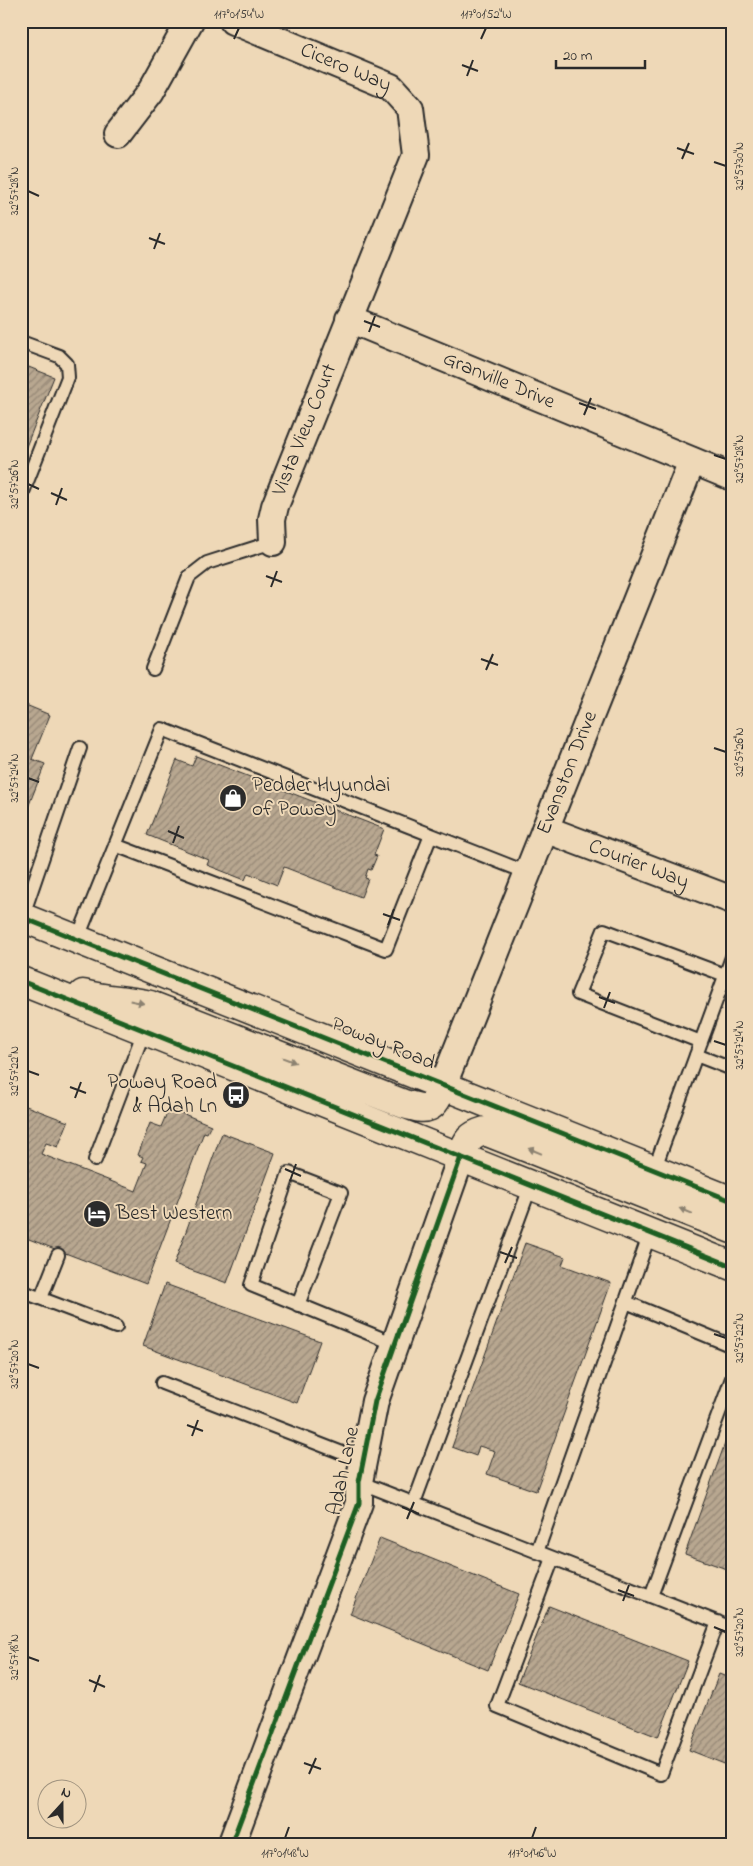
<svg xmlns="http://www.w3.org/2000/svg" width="753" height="1866" font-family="'Indie Flower',sans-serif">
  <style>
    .building { fill: url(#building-hatch); stroke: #2b2b2b }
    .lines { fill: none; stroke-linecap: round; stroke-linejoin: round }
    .lane-casing { stroke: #2b2b2b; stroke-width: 16 }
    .street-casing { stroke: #2b2b2b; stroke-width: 30 }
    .primary-casing { stroke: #2b2b2b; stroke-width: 31 }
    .lane { stroke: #eed8b7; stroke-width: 12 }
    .street { stroke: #eed8b7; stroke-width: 26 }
    .primary { stroke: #eed8b7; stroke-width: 28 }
    .cycleway-casing { stroke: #eed8b7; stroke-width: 8 }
    .cycleway { stroke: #1b5e20; stroke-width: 5 }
    .oneway { fill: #8c8271 }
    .ticks { fill: none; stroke: #2b2b2b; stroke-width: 2 }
    .labels { text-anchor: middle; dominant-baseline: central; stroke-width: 4; stroke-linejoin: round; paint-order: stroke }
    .street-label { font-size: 21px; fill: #2b2b2b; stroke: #eed8b7 }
    .poi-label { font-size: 21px; fill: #2b2b2b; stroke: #eed8b7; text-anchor: start }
    .neatline { fill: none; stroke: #2b2b2b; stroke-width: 2 }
    .ticks-label { font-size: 12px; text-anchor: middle; fill: #2b2b2b }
  </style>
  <defs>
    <pattern id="building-hatch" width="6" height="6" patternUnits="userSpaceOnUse" patternTransform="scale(1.25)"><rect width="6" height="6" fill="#b8a790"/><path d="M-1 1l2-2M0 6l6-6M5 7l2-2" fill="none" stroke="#968876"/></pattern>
  </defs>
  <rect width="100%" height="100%" fill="#eed8b7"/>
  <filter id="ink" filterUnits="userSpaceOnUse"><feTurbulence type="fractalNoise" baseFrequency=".02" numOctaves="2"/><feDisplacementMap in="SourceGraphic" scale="10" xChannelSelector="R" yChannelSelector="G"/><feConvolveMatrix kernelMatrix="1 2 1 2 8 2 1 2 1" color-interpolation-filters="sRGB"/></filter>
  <g filter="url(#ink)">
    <path class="building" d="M21,364L54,377L21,459Z
      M21,703L50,715L32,759L45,764L21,825Z
      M196,756L384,829L374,855L377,856L371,870L368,869L365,878L368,879L361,897L284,867L277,885L248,873L245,880L207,865L209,860L147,835L177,760L192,766Z
      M21,1104L68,1122L58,1147L46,1143L41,1154L136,1191L147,1163L141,1161L143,1157L138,1155L150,1123L161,1127L169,1108L211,1125L207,1133L204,1132L146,1284L21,1236Z
      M222,1133L275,1153L227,1283L174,1264Z
      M525,1243L565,1257L562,1265L611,1283L536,1491L487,1474L495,1451L479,1446L476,1456L452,1447Z
      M165,1284L320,1341L297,1403L143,1346Z
      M732,1424V1571L685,1554Z
      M380,1538L519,1594L488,1670L350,1614Z
      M549,1606L688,1661L658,1737L518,1682Z
      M719,1674L732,1679V1767L689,1750Z"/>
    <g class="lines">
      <g class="lane-casing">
        <path id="lane" d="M21,342L59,356L67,364L68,377L21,497
          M153,669L189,577L207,563L273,542
          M115,845L386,949L431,835
          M22,918L80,748
          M77,940L162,729L528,873
          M701,1042L578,994L604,930L725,975
          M696,1055L732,1069
          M95,1160L144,1031
          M654,1170L732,957
          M21,1291L116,1327
          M41,1298L58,1255
          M626,1302L732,1346
          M298,1305L341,1193L289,1173L251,1285L395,1344
          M162,1383L363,1461
          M359,1482L732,1628
          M414,1503L531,1185
          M537,1552L650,1233
          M553,1558L497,1706L661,1774L718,1622
          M651,1596L732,1378"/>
      </g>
      <g class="street-casing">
        <g id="street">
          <path id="s1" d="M233,21L391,87L410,108L416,155L275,506L272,519L273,542"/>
          <path d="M118,134L151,91L190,21"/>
          <path id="s2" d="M349,319L732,477"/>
          <path id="s3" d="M545,829L732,900"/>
          <path id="s4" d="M443,1085L692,461"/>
          <path d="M231,1845L359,1503V1482L375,1401L461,1157"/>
        </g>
      </g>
      <g class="primary-casing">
        <path id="primary" d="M21,917L732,1201
          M21,981L732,1266
          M83,994C106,1000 128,1000 150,1005L404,1104C429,1111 433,1110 443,1085
          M461,1157C467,1141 468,1136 485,1131L732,1229"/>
      </g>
      <use href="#lane" class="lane"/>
      <use href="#street" class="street"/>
      <use href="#primary" class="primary"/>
      <g class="cycleway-casing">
        <path id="cycleway" d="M21,917L732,1201
          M21,981L732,1266
          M231,1845L359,1503V1482L375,1401L461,1157"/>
      </g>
      <use href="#cycleway" class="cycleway"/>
    </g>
    <defs><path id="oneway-solid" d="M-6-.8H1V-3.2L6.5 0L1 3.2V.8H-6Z" transform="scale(1.25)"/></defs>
    <g class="oneway">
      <use href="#oneway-solid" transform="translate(137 1002) rotate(12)"/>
      <use href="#oneway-solid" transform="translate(289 1060) rotate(21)"/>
      <use href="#oneway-solid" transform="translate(535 1151) rotate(-158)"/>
      <use href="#oneway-solid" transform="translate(686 1211) rotate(-158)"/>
    </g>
  </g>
  <path class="ticks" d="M234,39L239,28M481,39L486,28M462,65L478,71M467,76L473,60M677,148L694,154M682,159L689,143M714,162L726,166M28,191L39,196M149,238L165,244M154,249L160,233M364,321L380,327M369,332L375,316M579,403L596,409M584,415L591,398M714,455L726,459M28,484L39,489M51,493L67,500M56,505L62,488M266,576L282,582M271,587L277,571M481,659L498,665M486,670L493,654M714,748L726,752M28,778L39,782M168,831L184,838M173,843L179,826M383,914L400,920M388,925L394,909M599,997L615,1003M604,1008L610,992M714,1041L726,1045M28,1071L39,1075M70,1087L86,1093M75,1098L81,1082M285,1169L301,1176M290,1181L296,1164M500,1252L517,1258M505,1263L512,1247M714,1334L726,1338M28,1364L39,1368M187,1425L203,1431M192,1436L198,1420M402,1507L419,1514M407,1519L414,1502M618,1590L634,1596M623,1601L629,1585M714,1627L726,1632M28,1657L39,1661M89,1680L105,1687M94,1692L100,1675M304,1763L321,1769M309,1774L316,1758M285,1838L289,1827M532,1838L536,1827"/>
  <defs>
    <g id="shop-disc" transform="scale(1.4375)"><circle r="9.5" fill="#2b2b2b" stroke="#eed8b7"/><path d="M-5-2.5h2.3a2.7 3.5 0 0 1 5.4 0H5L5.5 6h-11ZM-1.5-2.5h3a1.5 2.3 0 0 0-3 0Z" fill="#fff"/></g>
    <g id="bus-disc" transform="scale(1.4375)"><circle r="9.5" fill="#2b2b2b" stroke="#eed8b7"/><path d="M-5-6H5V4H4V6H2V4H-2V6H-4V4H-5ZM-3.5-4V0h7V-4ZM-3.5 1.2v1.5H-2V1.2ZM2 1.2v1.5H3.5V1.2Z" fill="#fff"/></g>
    <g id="hotel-disc" transform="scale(1.4375)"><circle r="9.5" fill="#2b2b2b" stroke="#eed8b7"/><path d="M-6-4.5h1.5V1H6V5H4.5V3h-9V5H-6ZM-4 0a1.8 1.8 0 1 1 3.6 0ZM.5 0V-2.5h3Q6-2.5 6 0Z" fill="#fff"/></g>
  </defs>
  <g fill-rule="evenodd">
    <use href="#shop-disc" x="233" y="798"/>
    <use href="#bus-disc" x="236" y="1095"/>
    <use href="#hotel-disc" x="97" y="1214"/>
  </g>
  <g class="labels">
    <g class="street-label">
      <text stroke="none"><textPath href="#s1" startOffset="122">Cicero Way</textPath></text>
      <text stroke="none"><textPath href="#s2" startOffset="162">Granville Drive</textPath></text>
      <text transform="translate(305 430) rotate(-68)">Vista View Court</text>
      <text stroke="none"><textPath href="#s4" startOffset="336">Evanston Drive</textPath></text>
      <text stroke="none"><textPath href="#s3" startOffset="100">Courier Way</textPath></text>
      <text transform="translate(383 1044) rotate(22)">Poway Road</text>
      <text transform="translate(344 1471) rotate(-78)">Adah Lane</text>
    </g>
    <g class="poi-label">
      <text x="252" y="786">Pedder Hyundai<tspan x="252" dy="24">of Poway</tspan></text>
      <text x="217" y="1083" text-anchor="end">Poway Road<tspan x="217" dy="24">&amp; Adah Ln</tspan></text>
      <text x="116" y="1214">Best Western</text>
    </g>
  </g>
  <rect width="753" height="1866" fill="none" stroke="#eed8b7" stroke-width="55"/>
  <g transform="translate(62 1804) rotate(21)"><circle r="24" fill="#eed8b7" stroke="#a0937f"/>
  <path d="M0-4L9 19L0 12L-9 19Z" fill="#2b2b2b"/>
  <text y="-8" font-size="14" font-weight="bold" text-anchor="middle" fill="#2b2b2b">N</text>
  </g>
  <path d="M556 60v8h89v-8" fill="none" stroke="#2b2b2b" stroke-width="2.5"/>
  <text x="563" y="60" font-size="15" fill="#2b2b2b" stroke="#eed8b7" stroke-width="4" paint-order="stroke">20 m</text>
  <rect x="28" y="28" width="698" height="1810" class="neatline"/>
  <g class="ticks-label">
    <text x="239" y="18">117°01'54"W</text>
    <text x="486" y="18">117°01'52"W</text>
    <text transform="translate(739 166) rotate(-90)" y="4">32°57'30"N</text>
    <text transform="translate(14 191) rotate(-90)" y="4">32°57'28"N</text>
    <text transform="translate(739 459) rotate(-90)" y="4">32°57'28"N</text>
    <text transform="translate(14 484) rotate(-90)" y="4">32°57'26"N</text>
    <text transform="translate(739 752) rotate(-90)" y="4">32°57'26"N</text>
    <text transform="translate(14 778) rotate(-90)" y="4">32°57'24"N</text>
    <text transform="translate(739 1045) rotate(-90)" y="4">32°57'24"N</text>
    <text transform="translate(14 1071) rotate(-90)" y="4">32°57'22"N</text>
    <text transform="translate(739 1338) rotate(-90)" y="4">32°57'22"N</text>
    <text transform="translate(14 1364) rotate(-90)" y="4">32°57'20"N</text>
    <text transform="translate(739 1632) rotate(-90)" y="4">32°57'20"N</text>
    <text transform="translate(14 1657) rotate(-90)" y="4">32°57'18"N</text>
    <text x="285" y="1857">117°01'48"W</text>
    <text x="532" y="1857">117°01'46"W</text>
  </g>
</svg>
